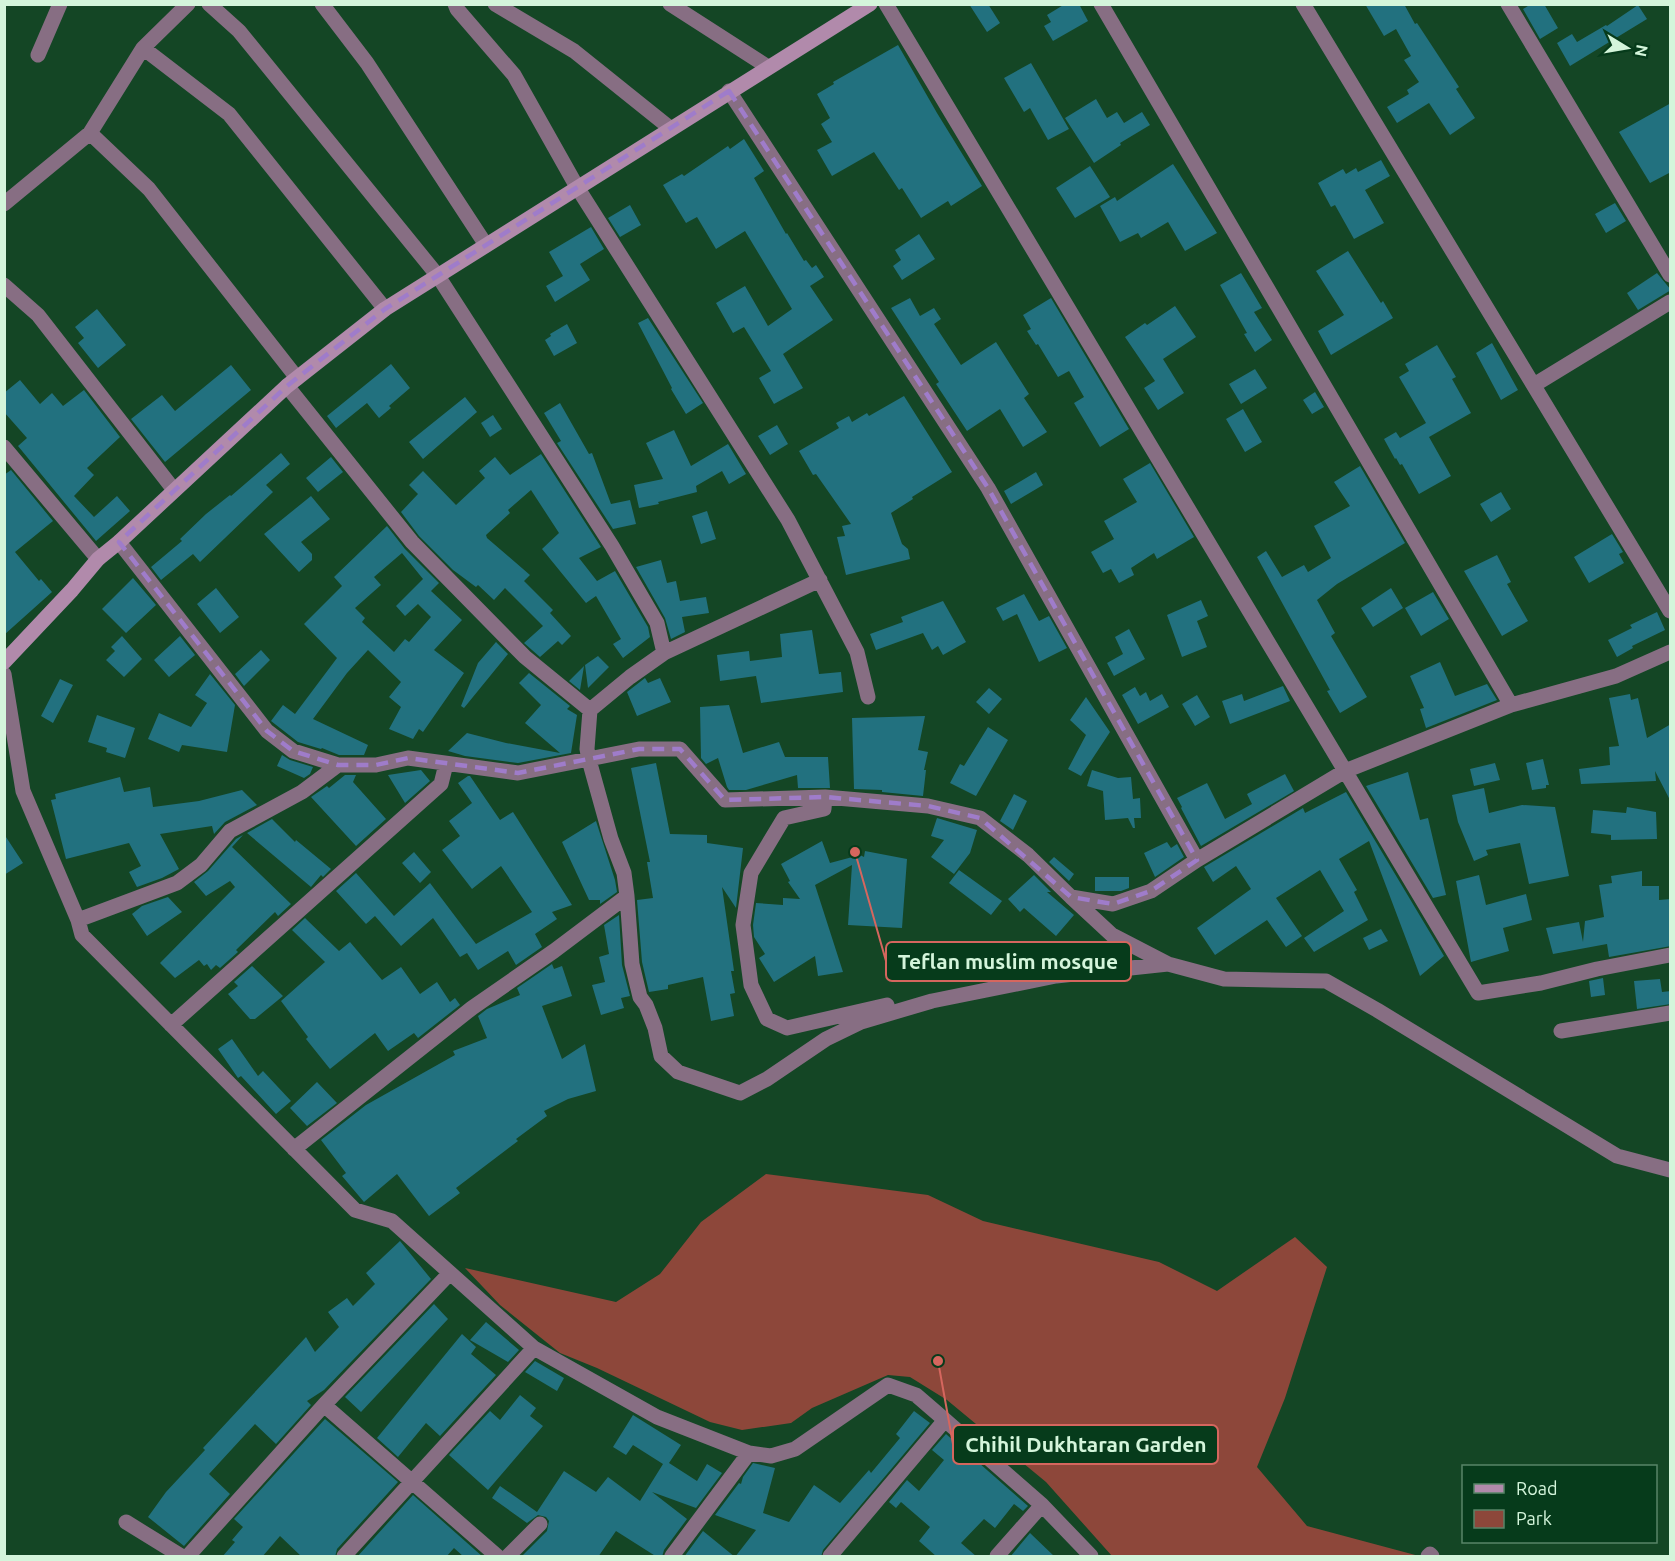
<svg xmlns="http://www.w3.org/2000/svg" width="1675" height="1561" font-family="Ubuntu,sans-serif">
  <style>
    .green { fill: #8d473a }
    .building { fill: #22717f; fill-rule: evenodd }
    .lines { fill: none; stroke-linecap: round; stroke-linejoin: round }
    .street { stroke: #876e83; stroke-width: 15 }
    .secondary { stroke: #b18aab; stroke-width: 15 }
    .marked { fill: none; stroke: #9f7cca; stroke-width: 4.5; stroke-dasharray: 12 8; stroke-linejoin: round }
    .leader { fill: none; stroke: #d5665e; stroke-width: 2 }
    .callout-dot { fill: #d5665e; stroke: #063b1b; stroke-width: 2 }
    .callout { fill: #063b1b; stroke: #d5665e; stroke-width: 2 }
    .callout-label { font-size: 21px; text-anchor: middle; font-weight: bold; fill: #d4f5db }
  </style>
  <rect width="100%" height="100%" fill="#144625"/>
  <path class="green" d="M766,1174L928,1195L983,1221L1159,1262L1217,1291L1295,1237L1327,1267L1285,1398L1257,1467L1307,1526L1419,1556H1112L1046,1482L947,1400L910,1377L888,1375L812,1408L791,1423L742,1430L710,1422L597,1368L560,1353L500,1305L465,1268L616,1302L660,1274L701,1222Z"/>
  <path class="building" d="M969,4H988L1000,23L987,32Z
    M1065,4H1079L1088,21L1053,41L1044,26L1051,22L1047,15Z
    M1365,4H1404L1415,24L1417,23L1459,87L1456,89L1475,118L1450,135L1429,103L1397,123L1387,107L1409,94L1407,90L1419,82L1404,60L1411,56L1396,29L1384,36Z
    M1531,4H1544L1558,28L1540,39L1523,9Z
    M1638,5L1647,19L1570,66L1557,43L1572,34L1577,42L1606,25L1607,26Z
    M898,45L937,113L982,186L951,206L948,201L921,218L902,188L899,190L874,152L832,176L817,150L832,142L821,124L830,118L817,94L834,84L833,82Z
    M1031,63L1069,129L1048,140L1030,108L1024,112L1004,78Z
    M1096,99L1107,118L1117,112L1124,123L1142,112L1150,125L1120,143L1121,145L1094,163L1065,118Z
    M1671,103V172L1650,183L1619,132Z
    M744,139L764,171L754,178L786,234L787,233L804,261L806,260L812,268L816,265L824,277L810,286L833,320L783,354L803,388L774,404L759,378L771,371L744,327L733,333L716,303L745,286L768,326L792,309L745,231L716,249L697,217L686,223L663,185L682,174L684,176L728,146L730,149Z
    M1381,160L1390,176L1365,190L1384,223L1354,239L1335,205L1331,207L1318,183L1343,169L1346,174L1356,168L1358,172Z
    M1173,164L1217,233L1185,251L1168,222L1141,238L1138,233L1120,242L1100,206L1115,197L1117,201Z
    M1090,166L1110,197L1075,218L1056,188Z
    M1615,203L1626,221L1606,233L1595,214Z
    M630,205L641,225L620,237L608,218Z
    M591,227L604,249L580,264L590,280L555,302L546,286L563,276L549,252Z
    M919,234L935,259L902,280L893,266L901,260L895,250Z
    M1348,251L1381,303L1383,301L1393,318L1331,355L1318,331L1344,315L1316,271Z
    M1241,273L1262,308L1254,312L1272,340L1255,352L1244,334L1247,333L1220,285Z
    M1657,273L1671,290L1638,310L1627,293Z
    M910,298L920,316L934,308L941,319L934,324L961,365L996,342L1029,394L1024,398L1047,432L1023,447L1000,409L967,431L936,384L939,382L891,308Z
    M1051,298L1129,429L1100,447L1074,403L1084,397L1069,371L1058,377L1038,344L1036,345L1027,331L1031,329L1023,315Z
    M1175,306L1196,337L1163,359L1184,393L1158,410L1144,388L1155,381L1125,337L1145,323L1147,325Z
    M97,309L126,345L98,368L78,343L84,338L75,327Z
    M648,318L703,403L686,414L671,389L672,388L638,323Z
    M567,324L577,343L554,356L545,340L551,336L550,334Z
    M1492,343L1518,390L1501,400L1476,353Z
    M1437,345L1456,377L1452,379L1471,413L1429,437L1451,476L1419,494L1402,464L1400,465L1396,458L1395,459L1384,439L1396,432L1400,438L1426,423L1399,377L1409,371L1405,364Z
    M391,364L410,388L389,406L391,408L379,418L367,403L336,428L327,416Z
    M231,365L251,390L165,462L131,419L162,395L175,411Z
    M1255,369L1267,388L1241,404L1229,384Z
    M20,380L40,404L52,393L63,406L84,390L120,437L87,468L94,475L74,496L94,517L117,496L130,511L96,541L18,446L27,438L4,412V393Z
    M1315,392L1324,407L1312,414L1303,400Z
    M904,396L952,472L912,497L913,499L891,513L902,544L908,549L910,559L846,575L837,537L845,536L842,526L851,524L816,474L813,475L799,451L839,428L836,423L849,416L852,422L867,413L869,416Z
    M465,397L477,412L423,459L409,442Z
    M560,403L589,454L592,453L611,504L630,500L636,524L613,529L557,443L561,441L544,413Z
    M1243,409L1262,442L1245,452L1226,419Z
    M493,415L502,429L490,437L481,423Z
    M777,425L788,444L770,455L758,436Z
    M674,430L691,466L728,444L746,474L729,484L722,471L696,486L697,492L658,502L659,504L639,508L634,485L663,479L646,443Z
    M281,453L290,464L266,485L273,492L200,562L193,554L161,580L151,567L182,541L180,539L206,514L230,495L231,496Z
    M541,454L601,547L579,558L597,581L615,571L648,627L650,637L623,658L613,644L621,639L596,596L586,603L542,549L559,533L531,490L508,510L510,513L486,535L487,538L530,575L524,581L553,610L550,613L571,636L562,645L558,641L540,657L524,643L543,626L505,588L494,600L478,585L476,587L453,570L419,536L401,512L418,494L409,485L423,471L456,505L485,478L479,471L495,457L510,475Z
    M331,457L343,472L318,492L306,478Z
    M1150,463L1194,537L1157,559L1154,553L1131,568L1134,575L1119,583L1111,569L1103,573L1091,552L1114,539L1104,521L1137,502L1123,479Z
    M1360,466L1405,543L1337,584L1317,600L1335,633L1331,636L1367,697L1340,713L1327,691L1330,690L1257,557L1266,551L1282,577L1304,565L1308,572L1331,558L1314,526L1350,506L1334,482Z
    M11,470L53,521L15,552L39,581L41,579L52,592L4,635V475Z
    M1036,472L1043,485L1011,504L1004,491Z
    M1501,492L1511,509L1491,522L1480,504Z
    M311,496L330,519L301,542L312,554V560L299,572L264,534Z
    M707,511L716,539L701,544L692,516Z
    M387,526L405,549L439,583L431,591L462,620L434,650L464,673L423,732L419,729L413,739L389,729L401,707L389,697L401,682L368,650L347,673L313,719L368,745L364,755H339L322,748L321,749L298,742L271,721L283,705L295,714L337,658L304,624L342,586L334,577ZM402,553L423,579L396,606L405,616L418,604L431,617L409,642L405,639L394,652L362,622L365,618L355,608L381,585L374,577Z
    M1612,534L1623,552L1619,554L1624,563L1589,583L1574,557Z
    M1497,555L1511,582L1507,584L1528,621L1502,636L1464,571Z
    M661,560L667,583L676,581L680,601L706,597L709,613L682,617L685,632L671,639L665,618L636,567Z
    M133,578L156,605L126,633L102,609Z
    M216,588L239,617L220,633L197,604Z
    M1391,588L1403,608L1373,627L1361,608Z
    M1433,592L1449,619L1421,636L1405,608Z
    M1024,594L1039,621L1049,616L1067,648L1039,662L1017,614L1003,621L996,608Z
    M1201,600L1208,616L1197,621L1207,647L1182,657L1167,615Z
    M943,601L966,642L943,655L938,646L932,650L923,633L876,650L870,634L903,622L901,617Z
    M1657,612L1665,630L1632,646L1633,648L1617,657L1608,640L1632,628L1630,625Z
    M1129,629L1145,659L1114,676L1107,663L1123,654L1115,637Z
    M812,630L819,674L841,672L843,692L761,703L756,676L720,681L717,655L749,651L750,661L782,657L780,634Z
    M122,636L142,659L124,677L106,660L115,651L111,647Z
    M180,636L195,655L169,677L154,660Z
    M496,642L508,654L464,708L461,706L478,663Z
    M261,650L270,660L244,686L235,674Z
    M598,656L609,667L588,688L585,665Z
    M1440,662L1455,696L1487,684L1497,700L1426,728L1420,709L1424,708L1410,676Z
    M584,666L580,690L569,681Z
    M529,673L570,706L567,709L577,715L571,753L518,763L465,756L448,751L467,733L506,743L560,753L525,723L541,705L519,683Z
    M210,674L235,705L227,752L182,745L179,752L148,739L159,713L191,727L207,703L195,695Z
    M645,678L648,683L660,678L671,702L637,716L627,692Z
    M60,679L73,685L53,723L41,716Z
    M1283,686L1290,701L1230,724L1222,701L1242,694L1244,701Z
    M1135,687L1140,696L1146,692L1150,701L1162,694L1169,707L1138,724L1122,695Z
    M989,688L1002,699L989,714L976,702Z
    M1630,694L1631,700L1638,698L1647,738L1671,724V802L1655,771L1656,781L1581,784L1579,769L1610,765L1609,747L1619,746L1609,698Z
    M1197,695L1210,717L1195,726L1182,704Z
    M1086,697L1110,732L1081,776L1068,769L1086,735L1070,720Z
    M729,705L743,753L779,742L785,757H828L830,788H798L797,775L746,790H729L727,787L718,758L706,764L701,758L700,707Z
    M97,715L135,728L125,758L106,752L107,748L88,742Z
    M925,716L918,750L928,752L924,770H926L923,796L882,792V790L854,789L852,718Z
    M988,727L1008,740L976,796L950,783L960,764L964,766Z
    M282,755L290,760L313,767L310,774L304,778L277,766Z
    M1543,759L1549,785H1546V788L1532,790L1526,763Z
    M656,763L670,834L707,835V843L743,848L736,908L722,887L734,971H731L735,993L730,994L734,1016L711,1021L703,977L668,985V989L649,992L642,962L637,900L653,898L647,862H650L631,768Z
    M1495,763L1500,780L1474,786L1470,769Z
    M421,770L430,781L405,803L388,775Z
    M1092,770L1118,778L1131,777L1133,799L1140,798L1141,818H1134L1135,828H1133L1128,818L1105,820L1103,791L1087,786Z
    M1408,772L1420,820L1428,818L1446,895L1433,898L1366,786Z
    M1285,774L1294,791L1201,846L1181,808L1182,807L1177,798L1207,783L1225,819L1252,804L1247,794Z
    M345,775H356L353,782L386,819L356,846L311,797L327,786L329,788Z
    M468,776H470L500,820L513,812L572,905L552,912L557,919L535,934L542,947L516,965L508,951L478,970L467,953L460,957L433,918L401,946L375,916L366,924L336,891L356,873L394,916L430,883L476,944L532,912L501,866L472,889L442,850L460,836L449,821L472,803L458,783Z
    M120,777L124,792L150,787L153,807L199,801L242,790L257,805L225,822L214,834L212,826L160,834L179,869L162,878L137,887L129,872L141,866L129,843L66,859L51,800L56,799L55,794Z
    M1484,788L1489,813L1522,805L1555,807L1569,876L1529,884L1520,843L1486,850L1488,855L1474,861L1458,822L1452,795Z
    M1346,792L1444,956L1420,976L1369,841L1339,859L1357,890L1354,892L1368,920L1314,952L1304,938L1344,911L1320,870L1276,898L1302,936L1286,947L1267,920L1215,955L1197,928L1251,889L1236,866L1213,882L1204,867L1303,808L1305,813Z
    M1014,794L1027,801L1013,830L1000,821Z
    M1627,807L1656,812L1657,839L1611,840V835L1591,833L1593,810L1626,813Z
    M937,818L977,830L970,853L954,874L931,857L944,840L931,836Z
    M272,819L295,842L296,840L331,869L323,877L321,875L311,887L247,833Z
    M596,821L615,880L617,892L600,904V900H589L562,842Z
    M4,834L23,863L4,875Z
    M243,835L232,847L291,904L278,916L275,912L236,950L238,952L220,968L216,965L211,970L207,964L204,966L199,960L175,978L160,963L235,887L230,881L206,896L194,882L208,871L236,839Z
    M822,841L830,863L860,855L864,857L865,851L907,859L902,928L848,925L852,865L815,885L843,972L818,976L815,956L774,982L759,958L765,954L754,937L753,925L756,903L783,905V898L800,899L788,882L790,881L781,864Z
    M1167,842L1171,848L1177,844L1184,857L1155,877L1144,853Z
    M414,852L431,872L420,883L402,863Z
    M1054,857L1074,874L1069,881L1049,862Z
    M959,870L1002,901L991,915L949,883Z
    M1642,871V886H1659V900L1671,899V946L1609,957L1607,944L1553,954L1546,928L1579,922L1583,942L1585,921L1604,917L1599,885L1612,883L1611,876Z
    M1034,875L1051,892H1047L1074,915L1056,936L1024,908L1020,912L1008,899Z
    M1479,875L1486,905L1526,894L1532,920L1503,928L1509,951L1471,962L1456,881Z
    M1095,877H1129V888L1121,891H1095Z
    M168,897L182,912L147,936L132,914L142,906Z
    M619,915L622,965L630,996L621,998L624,1008L601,1015L592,985L605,982L599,957L609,954L604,925Z
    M305,918L339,951L350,942L382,980L401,967L420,994L437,982L450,1002L455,998L460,1005L418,1038L414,1033L388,1051L375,1033L330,1069L306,1039L308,1037L281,1001L325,962L292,930Z
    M1381,929L1388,941L1369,950L1363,938Z
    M552,964L554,969L562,966L572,996L542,1006L562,1059L585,1044L596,1091L568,1099L544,1111L547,1116L516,1139L518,1141L456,1188L460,1193L429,1216L397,1174L364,1202L342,1176L346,1173L321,1140L366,1105L455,1055L453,1051L487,1038L478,1016L487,1009L520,995L517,988Z
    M252,966L283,996L255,1019H250L228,994L238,986L234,982Z
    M1603,978L1605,995L1591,997L1589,981Z
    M1660,979L1662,992L1671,991V1004L1637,1009L1634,981Z
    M232,1039L258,1076L263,1071L291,1101L276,1114L241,1076L238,1078L218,1049Z
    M317,1082L337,1103L307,1126L290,1108Z
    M400,1241L431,1279L324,1390L307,1401L311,1405L276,1444L255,1424L209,1474L230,1494L184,1546L148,1517L166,1492L205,1450L203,1448L306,1337L315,1352L339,1327L328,1312L347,1298L353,1306L375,1284L366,1273Z
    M434,1304L448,1319L361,1412L345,1397Z
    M486,1322L519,1350L508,1362L470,1340Z
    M462,1334L476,1347L471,1354L496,1375L440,1436L426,1423L398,1457L377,1438Z
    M535,1361L564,1378L557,1391L525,1372Z
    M520,1395L536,1408L530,1416L543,1426L488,1490L449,1455L490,1411L500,1420Z
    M914,1411L930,1423L823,1550L821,1557H735L756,1530L715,1515L739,1483L741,1484L743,1477L753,1463L775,1468L763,1513L789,1522L814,1485L840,1503L869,1470L871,1473L900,1438L896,1434Z
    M633,1415L681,1445L669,1463L697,1481L707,1464L722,1473L696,1508L652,1492L687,1519L664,1550L662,1557H657L616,1531L598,1557H521L547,1531L549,1521L546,1517L538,1515L527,1523L492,1498L500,1486L537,1512L564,1471L596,1492L608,1477L640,1501L663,1464L633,1445L626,1455L613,1447Z
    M325,1419L398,1482L337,1549L335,1557H302L280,1536L262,1557H222L235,1542L232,1540L243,1527L234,1519Z
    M946,1434L1028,1506L1023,1511L1014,1504L995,1528L984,1519L961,1543L977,1557H937L919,1541L930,1527L901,1502L896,1508L889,1502L907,1480L919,1491L944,1460L932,1450Z
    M413,1495L483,1557H464L454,1548L446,1557H357Z
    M703,1531L735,1557H684Z
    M1030,1533L1055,1557H1010Z"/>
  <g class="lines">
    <path class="street" d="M209,4L239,31L438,276L612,546L657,623L664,653
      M322,4L367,63L486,245
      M455,4L457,9L514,75L577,187L788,520L857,652L868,697
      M495,4L574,51L670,128
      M670,4L768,67
      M886,4L1478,993L1541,983L1597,969L1670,955
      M1101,4L1511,705
      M1303,4L1670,611
      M1508,4L1670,275
      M143,48L229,114L385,309
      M38,55L60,4
      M729,91L988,488L1197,860
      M90,133L149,189L297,378
      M4,204L90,133L143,48L188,4
      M4,285L38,315L174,490
      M1534,385L1670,302
      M287,386L412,542L525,657L590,710
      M4,447L98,559
      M119,542L267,731L293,751L338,765H376L408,758L518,773L639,749H680L725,800L825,797L928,806L980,818L1028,855L1071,897L1113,904L1151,891L1197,860L1345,771L1511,705L1616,676L1670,652
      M4,674L23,791L78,920L82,935L355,1210L392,1221L534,1348L657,1417L749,1453L771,1456L795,1449L888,1385L916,1395L945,1420L1042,1505L1091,1556
      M825,797L824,809L784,818L751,873L743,925L751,985L767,1019L787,1028L887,1005
      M627,896L632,964L640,997L646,1005L655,1028L661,1056L678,1072L740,1093L767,1079L826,1039L861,1022L932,1001L1056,976L1168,964
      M1071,897L1112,935L1168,964L1224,979L1326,981L1377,1010L1617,1156L1670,1170
      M78,920L177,883L201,865L230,831L302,792L338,765
      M171,1025L441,784L446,764
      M1561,1031L1670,1013
      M294,1149L472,1008L554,951L627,896L624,873L611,839L589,760L587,749L590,710L630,677L664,653L820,580
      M324,1405L497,1556
      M126,1522L181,1556
      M188,1556L324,1405L449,1274
      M344,1556L534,1348
      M508,1556L540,1524
      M672,1556L749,1453
      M830,1556L945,1420
      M997,1556L1042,1505
      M1428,1556L1430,1554L1432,1556"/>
    <path class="secondary" d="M4,662L72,590L98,559L119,542L287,386L385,309L870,4"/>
  </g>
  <path class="marked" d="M729,91L988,488L1197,860L1151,891L1113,904L1071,897L980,818L928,806L825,797L725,800L680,749H639L518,773L408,758L376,765H338L293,751L267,731L119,542L287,386L385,309Z"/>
  <path class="leader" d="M855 852L886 961M938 1361L953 1444"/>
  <g class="callout-dot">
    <circle cx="855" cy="852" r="6"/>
    <circle cx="938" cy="1361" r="6"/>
  </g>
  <g class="callout">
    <rect x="886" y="942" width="245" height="39" rx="6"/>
    <rect x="953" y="1425" width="265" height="39" rx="6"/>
  </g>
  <g class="callout-label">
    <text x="1008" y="969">Teflan muslim mosque</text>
    <text x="1086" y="1452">Chihil Dukhtaran Garden</text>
  </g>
  <rect width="1675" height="1561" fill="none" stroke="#d4f5db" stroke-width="12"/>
  <rect x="1462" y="1465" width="195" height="78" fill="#063b1b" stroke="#588568" stroke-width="1.5"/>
  <rect x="1474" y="1484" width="30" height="9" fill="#b18aab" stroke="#588568" stroke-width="1.5"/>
  <text x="1516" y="1495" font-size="18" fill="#d4f5db">Road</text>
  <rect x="1474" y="1510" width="30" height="18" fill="#8d473a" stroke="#588568" stroke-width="1.5"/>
  <text x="1516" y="1525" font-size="18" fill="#d4f5db">Park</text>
  <g transform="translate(1627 48) rotate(101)" stroke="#063b1b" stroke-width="4.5" paint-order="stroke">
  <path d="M0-4.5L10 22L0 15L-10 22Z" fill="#d4f5db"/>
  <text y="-9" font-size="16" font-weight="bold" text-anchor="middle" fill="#d4f5db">N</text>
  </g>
</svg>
